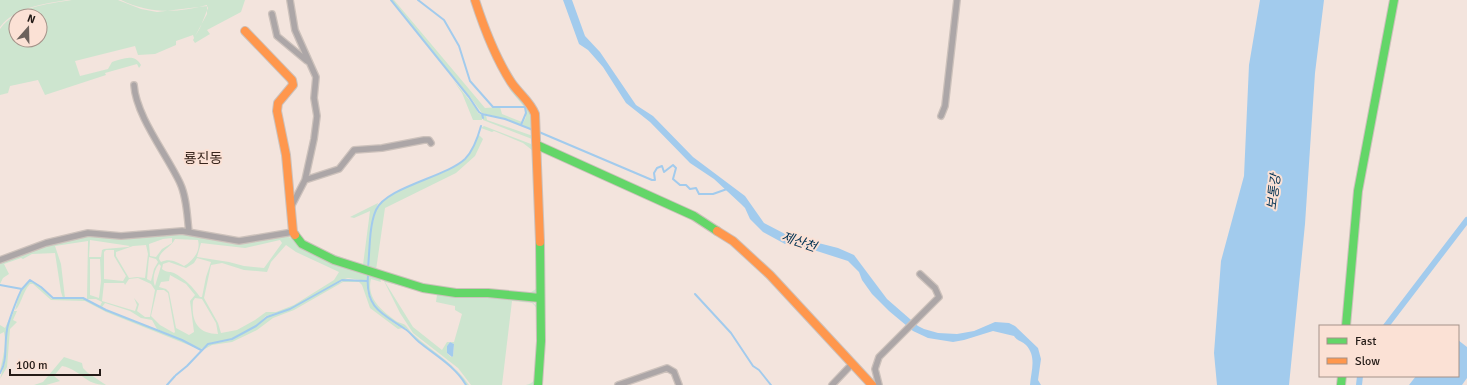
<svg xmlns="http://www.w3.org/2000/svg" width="1467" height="385" font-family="Signika,'Noto Sans KR',sans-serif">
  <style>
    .green { fill: #cde5cf; fill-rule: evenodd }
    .water { fill: #a2cbed }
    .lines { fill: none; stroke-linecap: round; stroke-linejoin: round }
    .stream { stroke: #a2cbed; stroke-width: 2 }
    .canal { stroke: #a2cbed; stroke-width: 6 }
    .street-casing { stroke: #ccc1bb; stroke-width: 8 }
    .fast-casing { stroke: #ccc1bb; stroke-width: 10 }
    .slow-casing { stroke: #ccc1bb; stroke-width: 10 }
    .street { stroke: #aca6a7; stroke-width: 5.5 }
    .fast { stroke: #63d668; stroke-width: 8 }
    .slow { stroke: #ff974d; stroke-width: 8 }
    .labels { text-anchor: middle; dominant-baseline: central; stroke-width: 4; stroke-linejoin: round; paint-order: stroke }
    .water-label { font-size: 13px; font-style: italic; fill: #003253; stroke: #fbe1d5 }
    .quarter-label { font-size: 14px; fill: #39261d; stroke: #fbe1d5 }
  </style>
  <rect width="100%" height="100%" fill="#f3e4dd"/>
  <path class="green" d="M0,0H67C44,4 15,7 0,27Z
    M72,0H118L141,9L157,12L207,6L208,8L200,28L194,38L193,35L176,41V45L155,54L138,55L135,46L75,61L80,76L108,69L112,62C123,59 134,53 141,65L139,68L137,64L105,73L106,75L45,95L38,80L10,86L8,93L0,95V29C16,7 46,4 72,0ZM16,16H40V40H16Z
    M121,0H245L241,12L207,30L210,34L195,43L193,40L207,14V5C177,13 150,14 121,0Z
    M391,0H394L485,108L500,107L502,114L522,122L521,125L505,119L482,113L470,97Z
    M471,0H473L497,59L512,87L532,110L534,130L522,125L526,117V109L510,90Z
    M453,80L476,108L478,113L482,115V120H473L462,93Z
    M483,114L486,115L487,120L533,136L532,139L483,120Z
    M484,126L531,144L534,148L540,276C540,283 539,292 532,295C520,300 504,293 492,292C478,291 463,292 449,290C421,287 395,278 368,269C368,258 372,218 377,209C388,186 448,177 466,159C472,152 475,143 479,135L483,139L475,156L456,173L385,208L376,270L426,285L449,289L528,294L536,289L539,278L532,150L523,143L494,131L492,132L481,128Z
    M378,203L373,220L367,268L336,258L306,243L305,241L322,250L363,265L370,211L354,218L350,217Z
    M177,233L233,244L247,243L275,237H289L314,255L380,278L381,282L371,279C366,298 382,311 396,321C399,323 404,323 406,326C409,329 411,333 414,335C433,352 455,364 469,385H467L455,369L412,336L407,329L399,326L374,306L368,289V276L367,281L348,278L342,280L290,309L266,316L256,326L231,339L210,343L201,349L157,329L152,320L141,318L130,311L105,303L102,307L100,306L102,302L96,299H87L88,241L55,246L61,264L65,298H63L61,292L55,253L32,254L23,259L21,258L4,264L9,274L3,278L0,284V262L45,246L85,236L125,239ZM163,239L172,238V243L162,249L156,257L150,256L149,244ZM175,239L198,240C201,251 193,261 184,266C176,262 170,258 161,262L159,259C160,250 171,248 175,239ZM90,240L130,246L128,247L104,249L102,250L101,257H89ZM280,240L282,243L264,268L244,266L229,262L197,257L201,243L245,248ZM146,245L148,254L145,278L137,277L129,278L116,256V252L133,246ZM286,245L296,252L339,272L334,280L294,305L276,312H266L255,320L237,330L221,333L218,323L204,298L211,265L222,263L244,270L267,272L271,262ZM106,250H114V256L126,276L123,281L104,279V252ZM149,257L156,259L158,262L154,269L151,281L147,279ZM197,258L211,262L206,277L202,297H200C193,287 185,279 174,273C169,271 167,273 162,269L163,264L169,262L186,268L194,263ZM90,259H100L101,281L99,298L90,295ZM159,264L161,266L155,286C152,280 154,270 159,264ZM170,275L186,284L195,295L190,301L194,332L189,335L176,328L169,292L166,289L159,287L161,282L169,281ZM138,278L151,284L155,290L150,317H145L137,311L139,304L134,298L137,305L135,311L102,301L104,283H124L125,285L129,279ZM157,290H164L168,293L175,332L174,333L160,325L151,316ZM195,298L202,299L216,323L218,334C197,334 191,320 193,301Z
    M348,279L367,282C366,299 375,309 387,318C393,322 397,326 403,328L398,329L370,308L362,285L359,282H343L294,310L273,318L257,330L232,342L212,345L201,351L210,344L232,340L256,326L267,317L290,309L336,284Z
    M383,279L414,288L449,294L498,297L531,301L538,307L540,315C539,331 543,375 533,385H526C530,384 532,383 534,380C537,374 540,322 538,314C538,310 536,306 532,303L512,301L502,385H471L458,368L413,333L400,313ZM385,282L437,295L436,302L455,306V310L462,314L454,342H447L442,350L413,327ZM450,342L454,344L453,356L451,357L447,353V346Z
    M30,281L41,287L52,299L83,298L106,310L182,340L201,350L106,312L85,301L51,300L33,284H30C23,291 20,308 15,310L20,292Z
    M13,311L7,328L5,358L0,372C2,360 7,345 4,332L0,334V325L5,328Z
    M14,311H17L13,320L17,322L10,329L7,367L0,379L6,358L7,328Z
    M64,357L82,363L83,368L88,373L106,385C84,385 82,370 62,366L54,376L60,381L46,385H34L43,382Z"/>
  <path class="water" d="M563,0H572L585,36L600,52L636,105L653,116L693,157L745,196L764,223L787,235L838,248L854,255L887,299L918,326L924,329L938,333L957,334L974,331L995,322L1009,323L1015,326L1038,348L1041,359L1038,380L1041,385H1030C1031,371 1037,357 1026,345C1022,341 1017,341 1014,336L993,331L964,340L953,342L928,338L913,331L889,311L872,294L862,280L859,272L848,261L795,244H785L763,232L750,219L745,208L741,204L714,179L690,163L650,122L626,103L603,67L588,50L579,44Z
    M1260,0H1324L1315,73L1305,224L1289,385H1217L1214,353L1221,261L1244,176L1249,65Z
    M1458,340L1467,347V378L1462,385H1409L1416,376H1458Z
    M450,342L454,344L453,356L452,357L447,353V346Z"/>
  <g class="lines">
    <path class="stream" d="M391,0L469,97L479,112L482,114
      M418,0L444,20L459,46L470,81L493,107H525L526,113L521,125
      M483,118L482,114L505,119L533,130
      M539,132L652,180H655L654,173L657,168L662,166L664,172L673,165L676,168L673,179L680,185H686L690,189L696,188L699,194H713L727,189
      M368,267C370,249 369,226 376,210C386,187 446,177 465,159C473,151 478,137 481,126
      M368,276C365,308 383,314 405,329C410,332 414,338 419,342C435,355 455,366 466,385
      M0,285L22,289L30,280L41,287L53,298H83L106,310L182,340L201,350
      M695,294L731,333L753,366L759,370L771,385
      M0,373C8,360 4,345 7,330C7,325 19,293 22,289
      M176,375L187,366L208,344L232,339L256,326L267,317L290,309L342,280L367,281
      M167,385L175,376"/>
    <path class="canal" d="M1386,326L1467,220
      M1359,385L1360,376"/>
    <g class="street-casing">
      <path id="street" d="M290,0L295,30L316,77L314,98L317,116L314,139L305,180L291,207
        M272,14L277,36L307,61
        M134,85C136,116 167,155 180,183C187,198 187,216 189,232
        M941,116L945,106L957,0
        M305,180L339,169L354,150L382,148L424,140H429L431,143
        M0,260L46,243L88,233L121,236L182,231L239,241L293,232
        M618,385L667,368L674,372L679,385
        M832,385L852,364
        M879,385L875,369L879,357L939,297L935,288L920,274"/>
    </g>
    <g class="fast-casing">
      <path id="fast" d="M537,145L694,216L717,231
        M295,235L302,244L334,260L423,288L456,293H488L540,298
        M1346,326L1358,191L1394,0
        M538,385L541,341L540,242
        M1341,385L1342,376"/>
    </g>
    <g class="slow-casing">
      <path id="slow" d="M475,0C484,28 495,57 511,82C519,94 530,101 535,114L540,242
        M245,31L292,80L293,85L278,103L277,111L286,155L293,232L295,235
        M717,231L733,241L770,275L872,385"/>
    </g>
    <use href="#street" class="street"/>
    <use href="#fast" class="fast"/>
    <use href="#slow" class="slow"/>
  </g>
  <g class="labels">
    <g class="water-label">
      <text transform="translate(1274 192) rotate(-83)">보통강</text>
      <text transform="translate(799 242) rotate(19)">제산천</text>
    </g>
    <g class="quarter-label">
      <text x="203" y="158">룡진동</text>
    </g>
  </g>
  <rect x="1319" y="325" width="140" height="52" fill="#fbe1d5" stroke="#a59289"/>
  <rect x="1327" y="338" width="20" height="6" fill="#63d668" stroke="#a59289"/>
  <text x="1355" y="345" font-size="12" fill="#241b17">Fast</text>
  <rect x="1327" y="358" width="20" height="6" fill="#ff974d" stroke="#a59289"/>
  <text x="1355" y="365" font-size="12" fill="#241b17">Slow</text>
  <g transform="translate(28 28) rotate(20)"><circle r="19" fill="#fbe1d5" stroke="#a59289"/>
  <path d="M0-3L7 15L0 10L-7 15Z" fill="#6c615c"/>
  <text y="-6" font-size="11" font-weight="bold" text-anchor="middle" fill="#241b17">N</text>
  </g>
  <path d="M10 369v6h90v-6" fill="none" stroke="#241b17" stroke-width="2"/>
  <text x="16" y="369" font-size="12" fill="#241b17" stroke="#fbe1d5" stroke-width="3" paint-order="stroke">100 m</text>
</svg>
